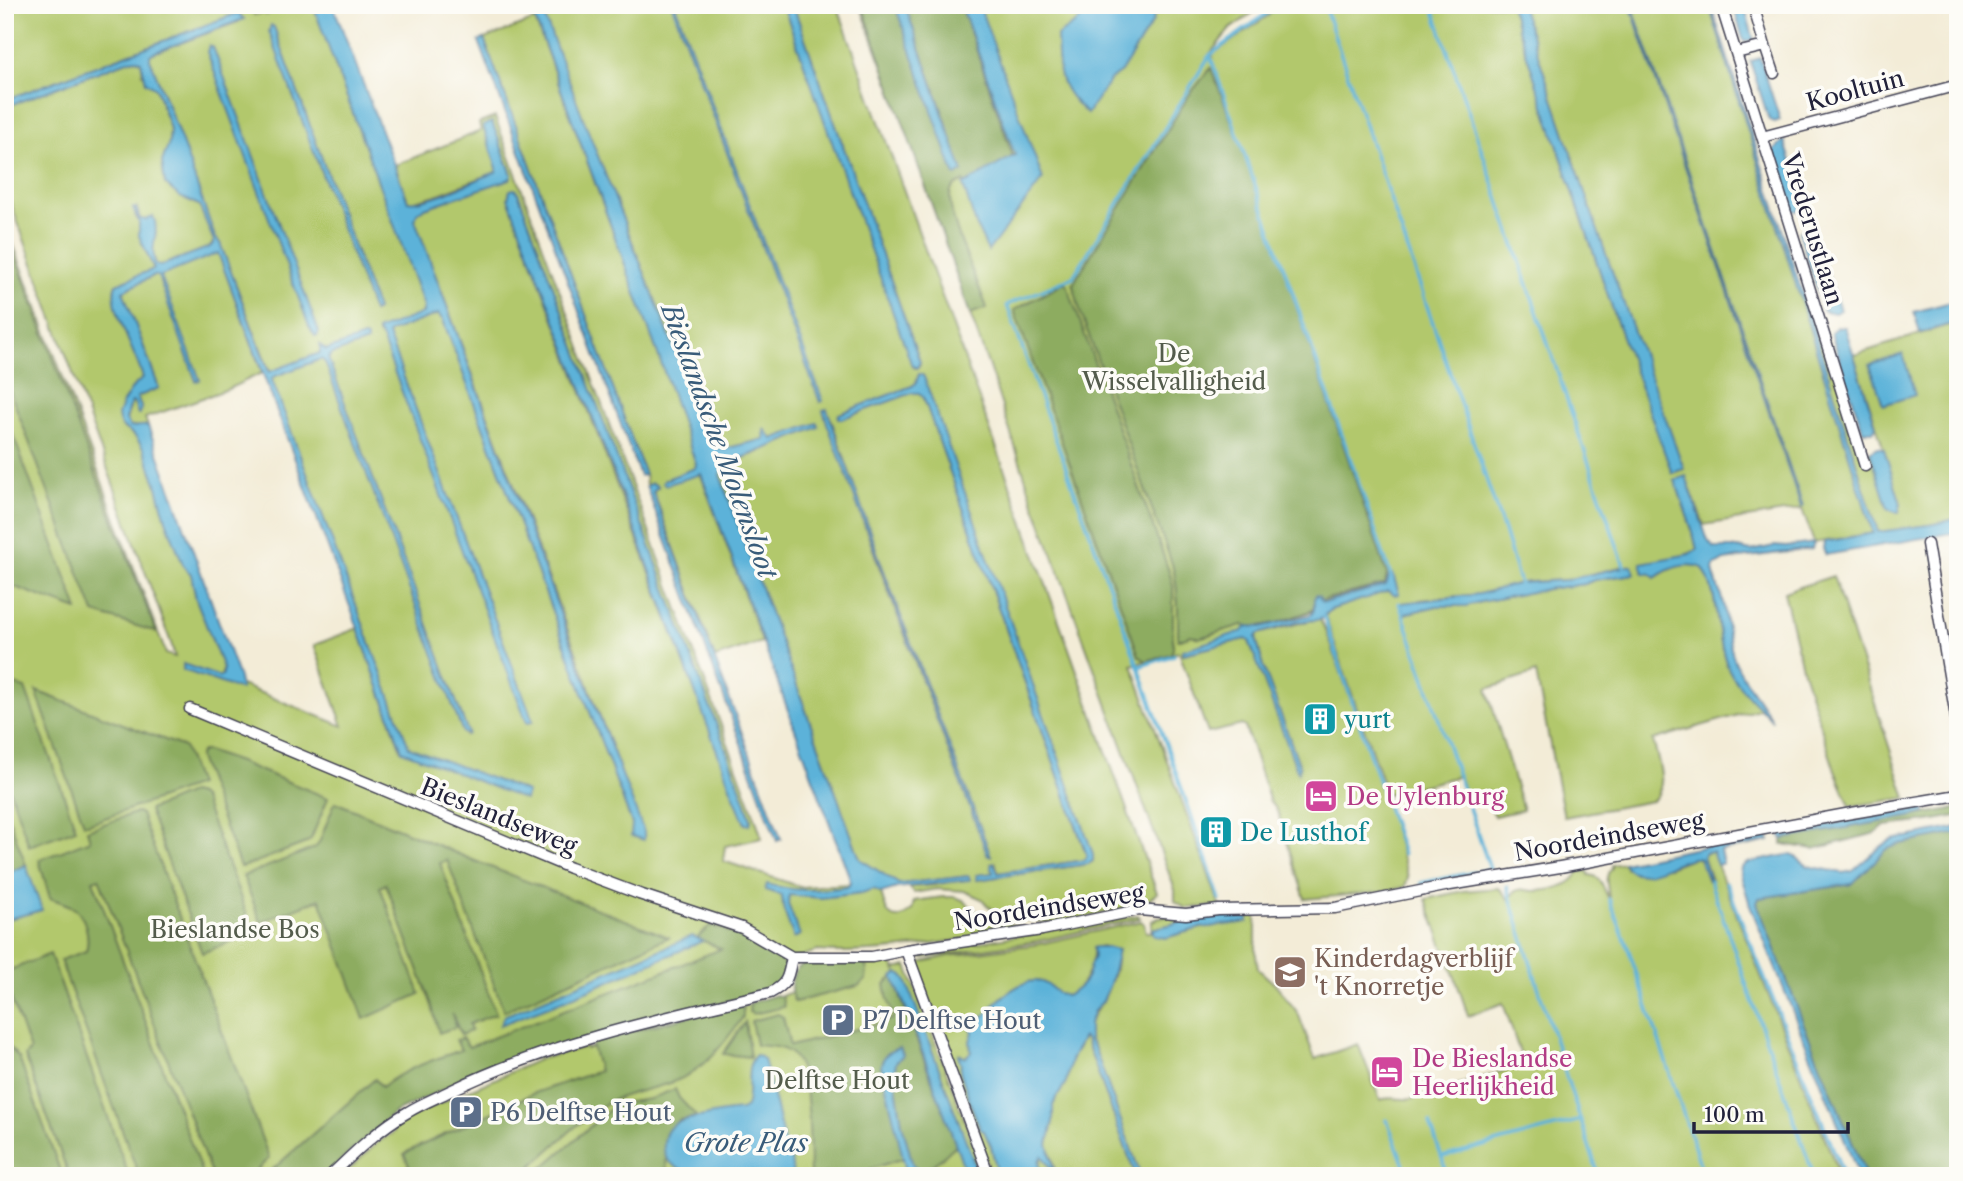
<svg xmlns="http://www.w3.org/2000/svg" width="1963" height="1181" font-family="'Libre Caslon Text',serif">
  <style>
    .green { fill: #b2c86c; stroke: #6a7554; stroke-width: 2; fill-rule: evenodd }
    .forest { fill: #8dac60; stroke: #58674e; stroke-width: 2 }
    .water { fill: #5cb2d9; stroke: #3f6a8a; stroke-width: 2 }
    .lines { fill: none; stroke-linecap: round; stroke-linejoin: round }
    .stream { stroke: #5cb2d9; stroke-width: 3.5 }
    .minor-casing { stroke: #414052; stroke-width: 13 }
    .minor { stroke: #fff; stroke-width: 10 }
    .labels { text-anchor: middle; dominant-baseline: central; stroke-width: 7; stroke-linejoin: round; paint-order: stroke }
    .street-label { font-size: 24px; fill: #22223b; stroke: #fdfcf7 }
    .park-label { font-size: 24px; fill: #545c4c; stroke: #fdfcf7 }
    .culture-label { font-size: 24px; fill: #0d838f; stroke: #fdfcf7; text-anchor: start }
    .hotel-label { font-size: 24px; fill: #b23c85; stroke: #fdfcf7; text-anchor: start }
    .education-label { font-size: 24px; fill: #785e54; stroke: #fdfcf7; text-anchor: start }
    .service-label { font-size: 24px; fill: #4e5e75; stroke: #fdfcf7; text-anchor: start }
    .water-label { font-size: 26px; font-style: italic; fill: #395c7a; stroke: #fdfcf7 }
  </style>
  <rect width="100%" height="100%" fill="#fdfcf7"/>
  <filter id="ink" filterUnits="userSpaceOnUse"><feTurbulence type="fractalNoise" baseFrequency=".0143" numOctaves="2"/><feDisplacementMap in="SourceGraphic" scale="14" xChannelSelector="R" yChannelSelector="G"/><feConvolveMatrix kernelMatrix="1 2 1 2 8 2 1 2 1" color-interpolation-filters="sRGB"/></filter>
  <filter id="wash" filterUnits="userSpaceOnUse"><feTurbulence type="fractalNoise" baseFrequency=".00686" numOctaves="4" result="noise"/><feDisplacementMap in="SourceGraphic" scale="28" xChannelSelector="R" yChannelSelector="G"/><feGaussianBlur stdDeviation="1.57" result="paint"/><feColorMatrix in="noise" values="0 0 0 0 0 0 0 0 0 0 0 0 0 0 0 0 0 1.4 0 .05"/><feComposite in="paint" operator="in"/></filter>
  <g filter="url(#wash)">
    <rect width="100%" height="100%" fill="#f3ecd7"/>
    <path class="green" d="M5,5H259L253,9L254,15L262,13L267,15C281,5 296,5 313,5L424,306L423,313L378,334L382,338L527,722L530,723L533,721L388,335L390,332L438,314L443,320L632,824V830L644,834L415,220L417,213L425,208L510,179L512,174L492,122L483,126L497,168L496,172L436,195L411,202L408,201L395,165L481,131L479,123L495,117L754,814L762,838L725,846L723,861L801,887L849,884L851,894L875,889L881,893C886,913 891,928 912,910L914,901L943,897H955L963,900L978,913L992,919L1027,929C960,939 885,956 817,951L411,1083L305,1176H5V227L9,238H11L166,654L175,657L171,643L5,187V178L9,183C12,178 8,172 5,167V107L130,60L137,59L141,61L143,74L156,88L170,129L169,143L162,162L165,184L180,197L199,205L214,241L210,247L159,266L156,265L152,247L156,233L146,220L140,219L137,208L135,215L139,222V236L154,269L116,284C107,303 137,355 143,378L133,387L122,427L134,435L144,449L156,483L166,520L184,567L191,574L196,599L223,668L221,677L343,726L314,645L358,628L401,750L527,792L409,748L272,380V377L321,359L325,362L465,735L468,733L328,358L332,354L362,344L364,337L330,349L326,350L320,345V353L270,372L220,244L215,237L183,145L150,59V55L153,53L238,22L243,18L238,13L5,100ZM274,27L377,310L374,312ZM514,189L517,190L751,819L745,824L508,198Z
      M540,5H672L820,402L822,401L675,5H783L912,365L915,368L920,365V362L793,5H837L1157,893L1145,903L1075,920L1053,923L1019,919L999,914L987,905L982,899L964,891L937,889L914,893L909,887L936,885L968,876L899,884L860,859L720,475L722,466L759,452L816,424L772,439L765,430H764L765,439L724,449L718,448L710,437L590,136ZM919,374L923,375L1093,861L1088,864L977,880V875L993,874L996,864L998,873L1085,860L1087,857L923,396L919,393H912L841,419L839,414L912,386L916,383ZM824,410L831,419L881,563L991,856H988L878,564Z
      M860,5H1260V8L1230,29L1209,55L1212,61L1213,54L1269,15L1272,10V5H1510L1619,328L1673,473L1683,469L1603,246L1521,5H1709L1874,533L1814,543L1802,509L1704,525L1686,477L1675,480L1693,533L1697,550L1644,572L1652,574L1655,578C1669,568 1687,561 1703,568C1720,597 1715,635 1727,665C1733,682 1750,695 1762,708L1653,740C1657,759 1670,787 1652,801L1564,817L1536,673L1487,689L1523,810L1494,816L1488,791L1466,796L1459,776L1387,795L1325,616L1330,610L1392,588L1391,582L1318,604L1311,612L1182,651L1183,654L1246,639L1249,641L1300,767L1263,666L1256,637L1258,634L1312,620H1320L1327,633L1385,797L1408,877L1405,887L1382,892L1305,899L1278,813L1275,807L1270,802L1245,727L1242,725L1208,733L1179,652L1132,665L1220,906L1185,908L1175,901V890L1032,498L988,364L970,314L974,312ZM1624,566L1634,574L1594,580L1585,584L1547,589L1476,603L1466,606H1437L1404,614L1419,600L1479,594L1528,582L1565,580Z
      M535,20L659,357L696,464V468L664,480L700,473L762,642L715,658L653,491L658,487L652,483L646,486L645,475L484,39Z
      M218,252L262,373L228,389L145,418L148,426C141,425 137,427 130,427L126,420L132,402L134,403L136,410L141,407L137,397L159,388L123,291L153,276H158L196,380H199L160,276Z
      M1814,313L1865,453L1870,452L1888,508L1901,504L1854,355L1958,322V518L1935,524L1878,533L1809,315Z
      M1833,576L1906,798L1850,806L1835,771L1802,668L1784,592Z
      M1712,852L1840,1176H1141L1094,1047C1079,1028 1094,1016 1103,1000C1106,995 1108,989 1110,984C1115,974 1116,962 1117,950L1102,946L1093,948C1095,961 1081,996 1064,996C1055,996 1050,984 1041,982C1022,977 997,1000 987,1014C981,1020 977,1018 971,1028L974,1032L970,1041L971,1052L964,1058L960,1054L961,1064L960,1071L991,1146L998,1176H992L915,964L949,956L1039,944L1141,921L1144,924L1146,932H1151L1152,921L1160,917L1249,914L1248,916H1256V956L1258,969L1277,986L1298,1013L1315,1059L1358,1044L1380,1100C1389,1096 1402,1100 1412,1099L1520,1066L1523,1062L1503,1003L1468,1016C1456,976 1439,939 1426,899L1463,891L1499,888L1509,900C1511,896 1512,893 1516,891C1522,887 1526,891 1533,891C1548,891 1573,887 1578,872L1588,871L1589,875C1603,876 1603,890 1609,899C1609,888 1602,877 1612,869V865L1623,863L1626,869L1668,867L1694,857L1699,858L1708,881L1711,880L1703,857L1705,853ZM1231,916H1247L1248,921L1201,928L1165,938L1152,929L1185,921Z
      M1138,915L1140,918L1136,919L1039,941L915,959L921,952Z
      M889,957L896,971L897,969L907,966L985,1176H979L903,976L974,1176H342L377,1143L394,1132L395,1127L400,1121L540,1059L585,1047L586,1049L665,1025L775,998Z
      M1083,1037L1085,1038L1136,1176H1040L1038,1169L1042,1156L1045,1159L1053,1173L1055,1170L1048,1144L1053,1122V1105L1066,1082L1071,1060Z"/>
    <path class="forest" d="M862,5H895L955,175L947,124L905,5H961L1013,157L967,189L964,181C959,184 953,185 951,191C944,211 979,285 987,308L970,314Z
      M1211,68L1249,166L1387,574L1385,584L1319,601L1311,611L1276,623L1254,627L1242,625L1199,638L1191,635L1178,640C1178,614 1179,589 1172,564L1080,311L1073,284L1189,95Z
      M9,239L95,472L156,632L94,613L9,389H5V241Z
      M1066,282L1170,574L1173,586V649L1171,654L1146,661L1139,656L1014,310Z
      M5,413L78,610L12,586L5,567Z
      M5,682L25,688L76,829L29,846L5,776Z
      M36,691L184,747L198,785L88,824H84Z
      M202,751H207L239,762L328,798L311,839L306,843L243,867H240L199,758V754Z
      M190,793L199,795L203,799L254,933L202,953L149,810Z
      M335,802L475,861L669,937L504,1011L447,860L440,863L496,1014L469,1024L471,1031L461,1035L452,1014L456,1027L439,1033L431,1003L386,884L380,887L420,994L364,1019L320,899L261,922L243,876L315,848L319,843Z
      M5,808L26,865L5,874Z
      M1958,808V816L1929,821L1885,826L1876,833L1814,849L1782,844V839Z
      M137,812L141,814L269,1158L251,1176H212L99,878L93,880L203,1176H139L60,960L86,951C90,937 86,915 72,907C66,903 57,901 50,898L39,860L90,840L87,830Z
      M1958,833V1176H1866L1807,1033L1757,903L1759,898L1852,884L1887,849L1900,844Z
      M711,925C733,934 772,946 785,966L783,976L771,989L479,1073L395,1112L324,1176H265L375,1079L382,1087C405,1068 434,1060 461,1050L456,1040L462,1038L469,1047L721,949L697,938Z
      M50,954L120,1151L129,1176H69L25,1056L30,1050L5,982V972Z
      M819,961L863,962L867,969L866,980L858,986L795,1002C788,992 790,972 802,965C807,962 813,962 819,961Z
      M893,977L956,1145L942,1158L923,1172L913,1166L902,1124L894,1074L896,1062L903,1055L900,1048C890,1050 883,1055 881,1066L904,1158L870,1169L864,1176H833L831,1173L810,1176C809,1148 813,1069 789,1052C779,1046 767,1046 756,1045L751,1021L778,1014L783,1017L790,1046L881,1023L892,1019L893,1016L887,996L885,984Z
      M776,995L782,997L784,1007L754,1014L749,1012L750,1003Z
      M739,1003L743,1008V1017C725,1042 704,1071 673,1082C653,1089 625,1093 607,1103C578,1121 547,1153 521,1176H413L404,1154L409,1151L534,1093L599,1071L592,1046L594,1041Z
      M745,1022L750,1057L723,1054Z
      M5,1042L19,1058L62,1176H5Z
      M675,1089L679,1098L697,1117L679,1120C663,1140 664,1134 666,1158C667,1166 665,1168 669,1176H533L609,1110L622,1103L650,1099Z"/>
    <path class="water" d="M313,5H333L408,201C424,205 478,179 496,172L497,168L483,126L492,122L512,175L510,179L425,208L417,213L415,220L572,645L644,832V840L631,836L632,824L443,320L438,314L390,332L388,335L533,721L527,723L382,339L377,331L379,330L423,313L424,306Z
      M530,5H540L590,136L710,438L718,448L724,449L765,439L764,430L765,429L772,439L817,423L819,427L723,466L720,475L860,859L899,884L969,876L970,880L897,888L881,893L874,889L862,893L821,898L789,895L788,904L800,935L794,938L784,911L781,895L765,890L767,884C794,892 819,891 847,887L850,884L849,876L701,474L666,485L663,483L664,480L695,468L696,464L659,357Z
      M672,5H675L823,401L820,402Z
      M783,5H793L920,362L917,368L912,366Z
      M895,5H905L963,172L955,176Z
      M961,5H979L1043,179L988,251L976,225L963,185L1015,155Z
      M1087,5H1156V11L1152,23L1121,72L1110,80L1087,114C1057,86 1059,75 1057,36L1088,14L1085,9Z
      M1510,5H1521L1603,246L1684,469L1672,473L1619,328Z
      M1630,5H1632L1803,506L1801,507L1790,474Z
      M1709,5H1711L1878,532L1935,524L1958,518V532L1826,555L1823,549L1824,542L1873,533Z
      M1733,5H1744L1754,40L1744,42Z
      M238,13L244,19L153,53L150,55V59L183,145L215,237L220,243L269,372L320,353V345L326,350L364,337L367,338V342L332,354L328,358L468,733L467,735L463,733L325,362L321,359L273,377L272,380L409,747L527,792L525,800L402,751L358,628L218,253L161,276L200,380L196,381L158,276H153L123,291L159,388L137,397L141,407L140,414H138L134,403L132,402L128,409L126,420L130,427C137,427 141,425 148,426L239,678L241,690L183,670V664L220,677L223,674V668L196,599L191,574L184,567L166,520L156,483L144,449L134,435L122,427L119,421L118,415L122,404L133,387L143,378C137,355 107,304 116,284L154,269L139,236V222L133,208H136L140,219L146,220L153,216C161,233 148,247 156,265L160,266L210,247L213,244L214,241L199,205L180,197L165,184L162,162L169,143L170,129L156,88L146,82L141,61L137,59L130,60L5,107V100Z
      M271,25L274,27L377,310L373,312L269,31Z
      M484,39L645,475L640,476L479,41Z
      M209,45L213,47L319,332L317,336H315L309,326L207,52Z
      M1760,58L1780,120L1775,122L1769,120L1750,61Z
      M1784,140L1803,196L1804,206L1798,211H1792L1773,151Z
      M514,189L517,190L743,795L751,819L750,825L745,824L731,789L617,481L508,198L510,190Z
      M1808,227L1812,228L1837,302L1840,310L1835,313L1824,311L1799,232Z
      M1958,300V322L1920,333L1914,312Z
      M1837,327H1845L1876,426L1873,431H1863L1831,332Z
      M1903,354L1915,395L1883,405L1870,365Z
      M919,374H921L924,377L1093,854V861L1088,864L977,880L976,875L993,873L991,864L994,862L998,873L1085,860L1087,856L923,396L919,393H912L841,419L838,418L839,414L912,386L916,383Z
      M827,409L881,563L991,856H988L827,423L823,410Z
      M1878,447L1884,449L1901,504L1899,512H1895L1888,509L1870,452Z
      M1686,476L1708,541L1715,548H1737L1751,551L1774,546L1786,547L1814,543L1812,549L1724,560L1714,566L1713,570C1716,582 1721,594 1724,607C1727,625 1728,643 1735,661C1744,683 1761,700 1772,721C1758,704 1735,687 1727,665C1715,634 1720,597 1703,568C1687,561 1668,568 1655,578L1651,574L1644,573L1641,563L1689,554L1697,550L1693,533L1675,480Z
      M652,483L658,486L653,492L781,839L777,841L646,486Z
      M1632,565L1635,574L1594,580L1585,584L1547,589L1476,603L1466,606H1437L1404,614L1400,603L1479,594L1520,583L1565,580Z
      M1393,574L1399,594L1394,595L1388,591L1330,610L1320,620C1300,619 1278,629 1258,634L1256,637L1263,666L1300,767L1298,773L1249,641L1246,639L1183,654L1182,652L1183,650L1243,631L1247,626L1261,627L1311,615L1314,610V599L1316,595L1319,596L1322,602H1326L1386,585L1389,576Z
      M1925,808V813L1914,816L1782,839L1780,833Z
      M1958,827V833L1900,844L1887,849L1852,884L1759,898L1757,903L1807,1033L1866,1176H1859L1750,905L1740,872L1741,868L1747,863L1792,854L1808,866L1843,873L1853,871L1883,845L1892,840Z
      M1768,834L1770,841L1720,851L1723,863L1717,865L1712,852L1705,853L1703,857L1710,881H1708L1699,858C1678,855 1638,891 1623,863Z
      M26,865L42,910L5,920V874Z
      M1223,916H1248V922L1201,928L1165,938L1154,936L1152,929L1185,921Z
      M692,936L703,941L565,1000L500,1025L504,1016Z
      M1095,947H1105L1118,950L1110,984L1103,1001L1094,1011L1089,1024V1040L1094,1047L1141,1176H1136L1086,1040L1083,1037L1071,1060L1066,1082L1053,1105V1122L1048,1144L1055,1173L1042,1156L1039,1161L1040,1176H998L991,1146L984,1131L981,1130L972,1108L960,1071L961,1064L958,1055L960,1054L965,1058L971,1052L970,1041L973,1032L971,1028C977,1018 981,1021 987,1013C997,1000 1023,976 1042,982C1051,985 1056,994 1066,996C1074,992 1085,984 1088,974C1090,967 1089,964 1094,957L1093,948Z
      M898,973L903,976L906,980L979,1176H967L910,1018L893,977Z
      M900,1048L903,1055L896,1062L894,1074L902,1124L913,1165L930,1176H901L905,1167L904,1162L881,1066C883,1055 890,1050 900,1048Z
      M756,1055L764,1059L785,1145L791,1158L793,1176C763,1176 712,1180 685,1171C674,1167 665,1161 664,1149C662,1121 683,1120 704,1116C716,1113 729,1111 741,1110L746,1107C752,1091 743,1066 756,1055Z"/>
    <g class="lines">
      <path class="stream" d="M1324,5L1504,531L1520,584
        M1432,5L1624,566
        M1210,55L1392,579
        M1399,603L1490,869L1421,883
        M1324,617L1403,854
        M1138,667L1174,655
        M1710,881L1814,1176
        M1726,882L1844,1176
        M1507,887L1567,1079L1599,1176
        M1609,899L1627,945L1704,1176
        M1220,900C1153,700 1078,503 1007,305L1073,277L1210,55L1270,11L1278,10L1286,5
        M1387,1120L1408,1176
        M1430,1123L1448,1176
        M1442,1157L1581,1120"/>
    </g>
  </g>
  <g filter="url(#ink)">
    <g class="lines">
      <g class="minor-casing">
        <path id="minor" d="M1721,5L1865,466
          M1753,5L1765,46L1774,73
          M1736,53L1765,46
          M1762,137L1958,85
          M1927,544L1958,729
          M190,709L570,868L639,894L742,928L792,957H872L906,950L1042,930L1139,910L1186,914L1218,910L1335,908L1450,885L1560,867L1846,814L1958,795
          M906,950L989,1176
          M330,1176C354,1153 378,1129 408,1112C421,1104 436,1098 450,1091C551,1042 662,1018 770,993C789,983 788,976 792,957"/>
      </g>
      <use href="#minor" class="minor"/>
    </g>
  </g>
  <defs>
    <g id="building-square" transform="scale(1.75)"><rect x="-9" y="-9" width="18" height="18" rx="4" fill="#0f9aa8" stroke="#fdfcf7"/><path d="M-4-6H4V6H1V3H-1V6H-4ZM-2.5-4.3h1.7v1.8h-1.7ZM.8-4.3h1.7v1.8H.8ZM-2.5-1h1.7V.8h-1.7ZM.8-1h1.7V.8H.8Z" fill="#fff"/></g>
    <g id="hotel-square" transform="scale(1.75)"><rect x="-9" y="-9" width="18" height="18" rx="4" fill="#d1479c" stroke="#fdfcf7"/><path d="M-6-4.5h1.5V1H6V5H4.5V3h-9V5H-6ZM-4 0a1.8 1.8 0 1 1 3.6 0ZM.5 0V-2.5h3Q6-2.5 6 0Z" fill="#fff"/></g>
    <g id="school-square" transform="scale(1.75)"><rect x="-9" y="-9" width="18" height="18" rx="4" fill="#8d6e63" stroke="#fdfcf7"/><path d="M0-5L7-2L0 1L-7-2ZM-4 1L0 2.5L4 1V4Q0 6-4 4Z" fill="#fff"/></g>
    <g id="parking-square" transform="scale(1.75)"><rect x="-9" y="-9" width="18" height="18" rx="4" fill="#5c6f8a" stroke="#fdfcf7"/><path d="M-3.5-5.5H1a3.5 3.5 0 0 1 0 7H-1V5.5H-3.5ZM-1-3.4V-.6H.8a1.4 1.4 0 0 0 0-2.8Z" fill="#fff"/></g>
  </defs>
  <g fill-rule="evenodd">
    <use href="#building-square" x="1320" y="719"/>
    <use href="#hotel-square" x="1321" y="796"/>
    <use href="#building-square" x="1216" y="832"/>
    <use href="#school-square" x="1290" y="972"/>
    <use href="#parking-square" x="838" y="1020"/>
    <use href="#hotel-square" x="1387" y="1072"/>
    <use href="#parking-square" x="466" y="1112"/>
  </g>
  <g class="labels">
    <g class="street-label">
      <text transform="translate(1855 90) rotate(-15)">Kooltuin</text>
      <text transform="translate(1813 229) rotate(73)">Vrederustlaan</text>
      <text transform="translate(499 816) rotate(22)">Bieslandseweg</text>
      <text transform="translate(1609 836) rotate(-10)">Noordeindseweg</text>
      <text transform="translate(1049 907) rotate(-9)">Noordeindseweg</text>
    </g>
    <g class="park-label">
      <text x="1174" y="353">De<tspan x="1174" dy="28">Wisselvalligheid</tspan></text>
      <text x="235" y="929">Bieslandse Bos</text>
      <text x="837" y="1080">Delftse Hout</text>
    </g>
    <g class="culture-label">
      <text x="1344" y="719">yurt</text>
      <text x="1240" y="832">De Lusthof</text>
    </g>
    <g class="hotel-label">
      <text x="1346" y="796">De Uylenburg</text>
      <text x="1412" y="1058">De Bieslandse<tspan x="1412" dy="28">Heerlijkheid</tspan></text>
    </g>
    <g class="education-label">
      <text x="1314" y="958">Kinderdagverblijf<tspan x="1314" dy="28">'t Knorretje</tspan></text>
    </g>
    <g class="service-label">
      <text x="862" y="1020">P7 Delftse Hout</text>
      <text x="490" y="1112">P6 Delftse Hout</text>
    </g>
    <g class="water-label">
      <text transform="translate(719 441) rotate(70)">Bieslandsche Molensloot</text>
      <text x="746" y="1143">Grote Plas</text>
    </g>
  </g>
  <rect width="1963" height="1181" fill="none" stroke="#fdfcf7" stroke-width="28"/>
  <path d="M1694 1122v10h154v-10" fill="none" stroke="#22223b" stroke-width="3.5"/>
  <text x="1704" y="1122" font-size="21" fill="#22223b" stroke="#fdfcf7" stroke-width="5" paint-order="stroke">100 m</text>
</svg>
